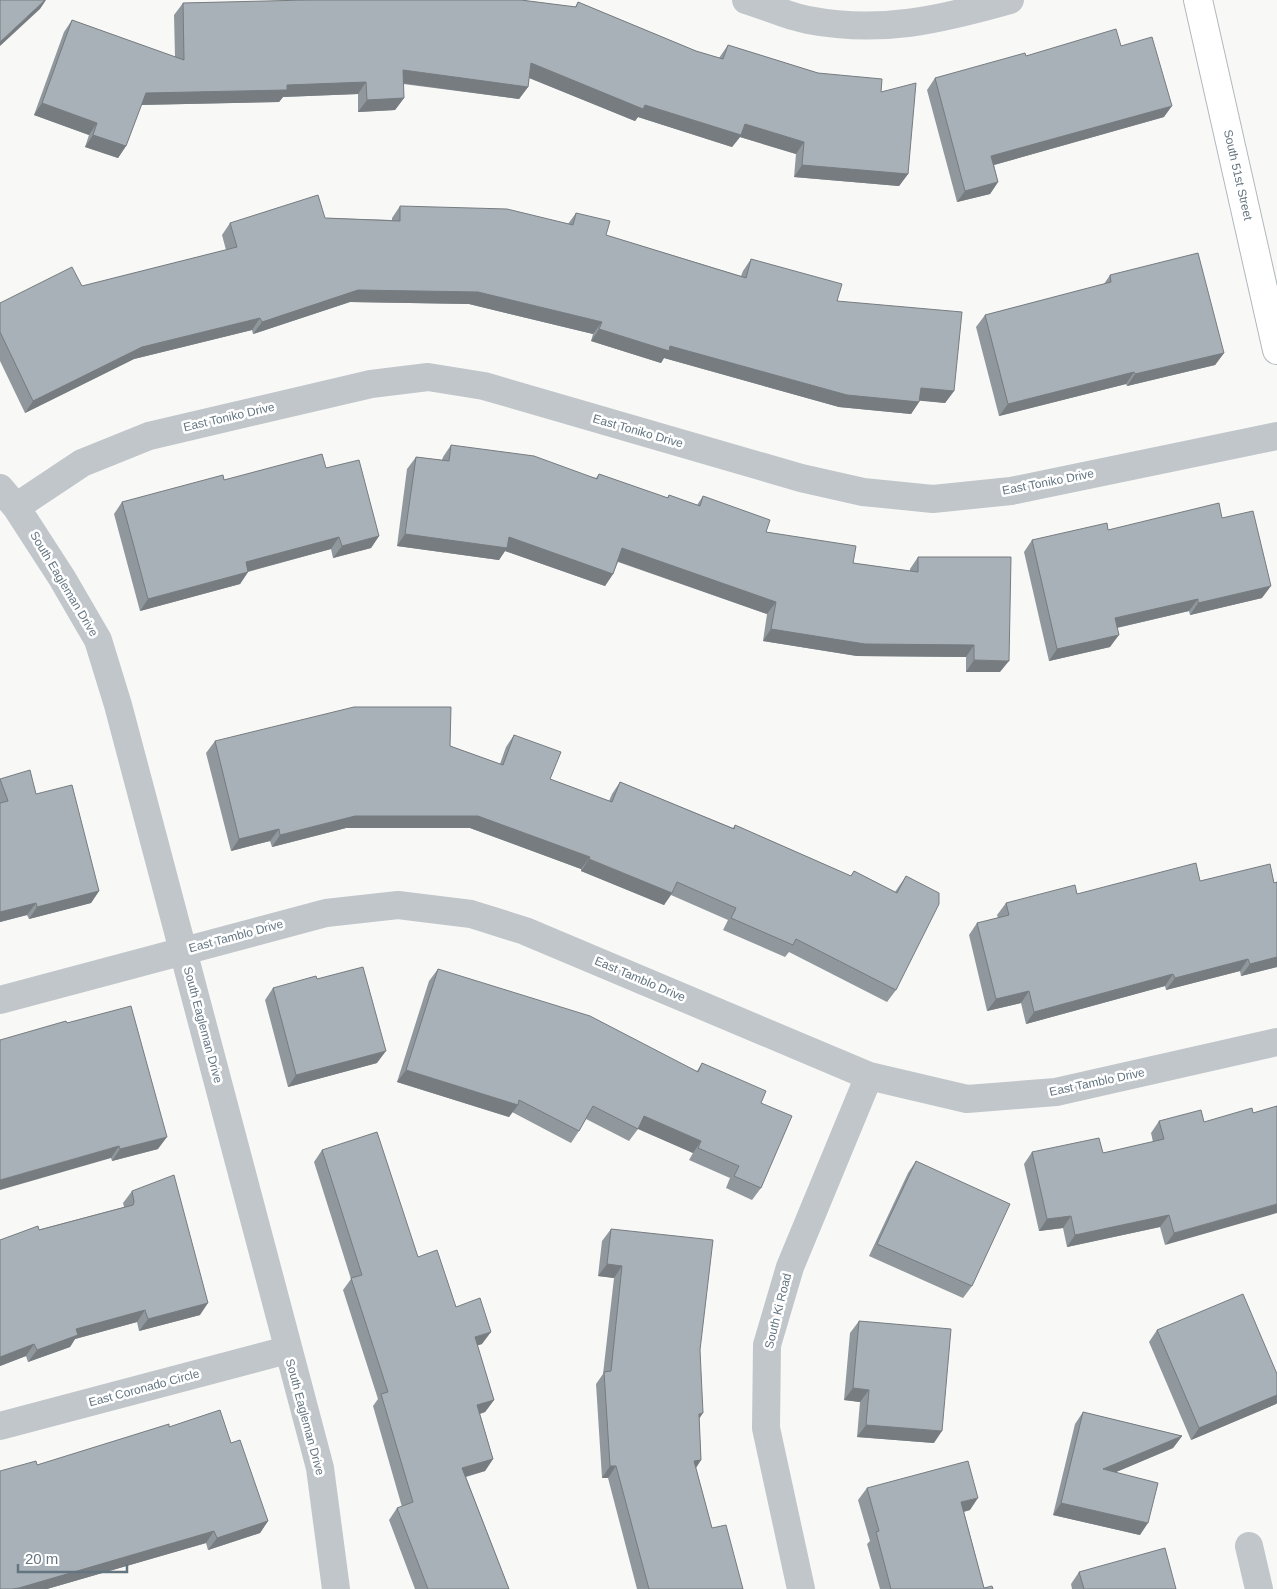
<svg xmlns="http://www.w3.org/2000/svg" width="1277" height="1589" font-family="Arial,sans-serif">
  <style>
    .lines { fill: none; stroke-linecap: round; stroke-linejoin: round }
    .secondary-casing { stroke: #b1b8bd; stroke-width: 30 }
    .street { stroke: #c1c6ca; stroke-width: 28 }
    .secondary { stroke: #fff; stroke-width: 28 }
    .wall { fill: #90989d }
    .shaded-wall { fill: #767c80 }
    .building { fill: #a8b1b7; stroke: #767c80 }
    .labels { text-anchor: middle; dominant-baseline: central; stroke-width: 5; stroke-linejoin: round; paint-order: stroke }
    .street-label { font-size: 12px; fill: #637581; stroke: #fff }
  </style>
  <rect width="100%" height="100%" fill="#f8f8f6"/>
  <g class="lines">
    <g class="secondary-casing">
      <path id="secondary" d="M1198,0L1277,350"/>
    </g>
    <path class="street" d="M746,0C766,6 787,16 808,20C881,34 939,20 1010,0
      M0,488L16,507L62,578L98,640L118,705L320,1468L336,1589
      M16,507L82,463L149,436L371,384L428,377L484,386L801,478L863,492L933,499L1011,491L1277,436
      M0,1000L326,913L398,905L471,914L525,931L869,1076L967,1099L1056,1092L1277,1042
      M0,1426L287,1350
      M1249,1546L1259,1589
      M801,1589L766,1428L767,1345L790,1267L869,1076"/>
    <use href="#secondary" class="secondary"/>
  </g>
  <path class="wall" d="M302,0H521L575,7L578,2L696,51L719,58L728,45L818,73L881,92L908,174L899,186L794,177L796,154L740,137L732,147L638,117L635,121L529,78L528,87L519,99L403,84L404,98L395,110L358,112V94L283,97L279,102L141,105L126,146L118,158L85,147L89,135L34,115L64,32L72,20L175,57L174,15L183,3L301,1Z
    M1121,46L1164,117L994,165L998,182L990,194L957,202L927,90L935,78L1026,56Z
    M400,206L568,224L576,213L606,235L741,276L743,271L751,259L837,301L954,391L945,403L919,400V402L911,414L839,407L664,358L661,363L591,341L593,334L469,304L350,302L253,334L252,330L134,359L25,413L0,361V303L82,286L226,250L222,235L230,223L325,218L392,220V218Z
    M1110,275L1224,353L1215,365L1127,386L1126,384L999,416L976,327L985,315L1104,284Z
    M451,445L596,478L599,474L667,498L669,495L697,505L703,496L766,532L853,563L910,571V569L918,557L1000,672H966V657L857,656L763,641L767,614L618,562L613,574L605,586L505,551L499,560L397,546L407,469L416,457L442,460L443,457Z
    M326,468L379,536L371,548L333,558L331,549L248,572L240,584L140,611L114,514L122,502L224,480Z
    M1222,518L1262,598L1190,615L1189,611L1117,628L1110,647L1049,661L1024,552L1032,540L1108,530Z
    M514,735L550,779L609,801L612,794L620,782L733,828L735,825L851,876L854,871L895,892L906,876L896,990L887,1002L789,952L785,957L723,930L728,920L671,895L664,905L581,871V869L470,828H346L272,847L270,841L231,851L206,753L215,741L450,746L500,764L506,747Z
    M0,779L36,794L99,891L91,903L29,919L27,915L0,922Z
    M1200,881L1274,883L1277,882V967L1241,976L1240,971L1166,990L1165,986L1026,1024L1021,1003L987,1011L969,935L977,923L998,918L997,915L1006,903Z
    M438,969L697,1071L702,1063L761,1103V1188L752,1200L726,1188L730,1178L689,1160L693,1153L638,1129L629,1141L586,1119L579,1131L571,1143L512,1112L509,1117L397,1082L429,981Z
    M317,979L377,1063L288,1087L265,1000L273,988Z
    M67,1023L158,1149L112,1161Z
    M1277,1106L1165,1245L1160,1227L1067,1247L1063,1228L1039,1231L1024,1164L1032,1152L1103,1153L1153,1142L1151,1133L1159,1121L1204,1122L1253,1113Z
    M322,1150L418,1257L456,1307L482,1344L477,1345L494,1400L485,1412L480,1414L493,1459L485,1471L466,1477L509,1589H415L389,1520L397,1508L402,1507L373,1406L378,1399L343,1290L351,1279L314,1162Z
    M916,1161L972,1286L963,1298L869,1256L908,1173Z
    M132,1191L200,1315L139,1331L137,1322L75,1339L70,1347L28,1362L26,1356L0,1366V1240L124,1207L123,1203Z
    M611,1229L700,1350L699,1419L701,1460L696,1468L712,1528L743,1589H637L608,1478H602L596,1384L603,1374L614,1278L598,1276L602,1241Z
    M859,1321L934,1443L857,1437L860,1402L844,1400L850,1333Z
    M1157,1330L1277,1374V1403L1276,1404L1191,1440L1149,1342Z
    M1083,1412L1182,1436L1173,1448L1116,1472L1140,1535L1053,1515L1075,1424Z
    M169,1427L231,1443L268,1521L260,1533L208,1550L206,1543L47,1589H0L37,1465Z
    M867,1488L970,1510L964,1512L984,1588L993,1589H880L867,1544L870,1541L858,1500Z
    M1079,1572L1176,1589H1072L1071,1584Z"/>
  <path class="shaded-wall" d="M45,0H46L40,9L0,46V42Z
    M531,63L645,105L745,124L804,142L796,154L740,137L732,147L638,117L635,121L522,75Z
    M403,70L528,87L519,99L394,82Z
    M366,82L358,94L283,97L279,102L137,105L146,93L287,85Z
    M404,98L395,110L358,112L367,100Z
    M42,103L97,123L89,135L34,115Z
    M1172,106L1164,117L983,168L991,156Z
    M93,135L126,146L118,158L85,147Z
    M802,165L908,174L899,186L794,177Z
    M998,182L990,194L957,202L965,191Z
    M358,290L478,292L602,322L593,334L469,304L350,302L253,334L262,322Z
    M260,318L252,330L134,359L25,413L33,401L142,347Z
    M599,329L670,346L919,402L911,414L839,407L664,358L661,363L591,341Z
    M1224,353L1215,365L1127,386L1135,374Z
    M1134,372L1126,384L999,416L1008,404Z
    M921,388L954,391L945,403L912,400Z
    M405,534L509,537L613,574L605,586L505,551L499,560L397,546Z
    M379,536L371,548L333,558L342,546Z
    M339,537L331,549L238,574L246,562Z
    M622,548L776,602L767,614L614,560Z
    M248,572L240,584L140,611L148,599Z
    M1271,586L1262,598L1190,615L1198,603Z
    M1198,599L1189,611L1107,630L1115,618Z
    M771,629L974,645L966,657L857,656L763,641Z
    M1119,635L1110,647L1049,661L1057,649Z
    M974,660L1009,661L1000,672H966Z
    M355,816H478L590,857L581,869L470,828H346L272,847L280,835Z
    M279,829L270,841L231,851L239,839Z
    M589,859L672,893L664,905L581,871Z
    M99,891L91,903L29,919L37,907Z
    M36,903L27,915L0,922V912Z
    M1277,957V967L1241,976L1250,964Z
    M1248,959L1240,971L1166,990L1175,978Z
    M1173,974L1165,986L1026,1024L1034,1012Z
    M1029,991L1021,1003L987,1011L996,999Z
    M386,1051L377,1063L288,1087L296,1075Z
    M406,1070L518,1105L509,1117L397,1082Z
    M644,1116L701,1141L693,1153L636,1128Z
    M167,1137L158,1149L112,1161L120,1149Z
    M119,1146L111,1158L0,1190V1180Z
    M1277,1204V1213L1165,1245L1174,1233Z
    M1169,1215L1160,1227L1067,1247L1075,1235Z
    M1071,1216L1063,1228L1039,1231L1047,1219Z
    M607,1264L622,1266L614,1278L598,1276Z
    M208,1303L200,1315L139,1331L148,1319Z
    M145,1310L137,1322L75,1339L70,1347L28,1362L37,1350L76,1329Z
    M491,1332L482,1344L467,1349L475,1337Z
    M34,1344L26,1356L0,1366V1357Z
    M853,1388L869,1390L860,1402L844,1400Z
    M1277,1395V1403L1276,1404L1191,1440L1199,1428Z
    M494,1400L485,1412L469,1417L477,1405Z
    M703,1413L695,1425L699,1414Z
    M866,1425L942,1431L934,1443L857,1437Z
    M1182,1436L1173,1448L1095,1481L1103,1469Z
    M493,1459L485,1471L454,1480L462,1468Z
    M701,1460L693,1472L694,1461Z
    M610,1466H616L608,1478H602Z
    M978,1498L970,1510L953,1514L961,1502Z
    M1061,1503L1148,1523L1140,1535L1053,1515Z
    M268,1521L260,1533L208,1550L217,1538Z
    M214,1531L206,1543L47,1589H12Z"/>
  <path class="building" d="M0,0H45L0,42Z
    M307,0H521L576,7L578,2L696,51L723,59L728,45L818,73L882,79L881,92L916,83L908,174L802,165L804,142L745,124L741,135L645,105L643,109L531,63L528,87L403,70L404,98L367,100L366,82L287,85V90L146,93L126,146L93,135L97,123L42,103L72,20L184,60L183,3Z
    M1116,29L1121,46L1152,37L1172,106L991,156L998,182L965,191L935,78L1025,53L1026,56Z
    M318,195L325,218L400,221V206L507,209L573,225L576,213L610,221L606,235L746,278L751,259L842,284L837,301L962,312L954,391L921,388L919,402L847,395L670,346L669,351L599,329L602,322L478,292L358,290L262,322L260,318L142,347L33,401L0,332V303L72,267L82,286L237,247L230,223Z
    M1198,253L1224,353L1135,374L1134,372L1008,404L985,315L1111,282L1110,275Z
    M451,445L534,456L597,479L599,474L668,498L669,495L700,506L703,496L770,520L766,532L856,546L853,563L918,572V557H1011L1009,661L974,660V645L865,644L771,629L776,602L622,548L613,574L509,537L507,548L405,534L416,457L449,461Z
    M322,454L326,468L359,460L379,536L342,546L339,537L246,562L248,572L148,599L122,502L223,475L224,480Z
    M1219,503L1222,518L1253,511L1271,586L1198,603V599L1115,618L1119,635L1057,649L1032,540L1107,523L1108,530Z
    M354,707H451L450,746L503,765L514,735L561,752L550,779L612,802L620,782L734,829L735,825L851,876L854,871L897,893L906,876L939,893V904L896,990L796,939L793,945L731,918L736,908L677,882L672,893L589,859L590,857L478,816H355L280,835L279,829L239,839L215,741Z
    M30,770L36,794L72,785L99,891L37,907L36,903L0,912V803L8,801L0,779Z
    M1196,863L1200,881L1270,864L1274,883L1277,882V957L1250,964L1248,959L1175,978L1173,974L1034,1012L1029,991L996,999L977,923L1009,915L1006,903L1075,885L1077,894Z
    M363,967L386,1051L296,1075L273,988L316,976L317,979Z
    M438,969L590,1016L698,1072L702,1063L766,1091L761,1103L792,1116L761,1188L734,1176L739,1166L698,1148L701,1141L644,1116L638,1129L593,1106L579,1131L519,1100L518,1105L406,1070Z
    M131,1006L167,1137L120,1149L119,1146L0,1180V1040L66,1021L67,1023Z
    M1277,1106V1204L1174,1233L1169,1215L1075,1235L1071,1216L1047,1219L1032,1152L1099,1138L1103,1153L1164,1139L1159,1121L1201,1110L1204,1122L1252,1108L1253,1113Z
    M377,1132L418,1257L437,1250L456,1307L480,1298L491,1332L475,1337L494,1400L477,1405L493,1459L462,1468L509,1589H428L397,1508L413,1502L381,1394L388,1392L351,1278L362,1275L322,1150Z
    M916,1161L1010,1204L972,1286L877,1244Z
    M174,1175L208,1303L148,1319L145,1310L76,1329L78,1335L37,1350L34,1344L0,1357V1240L38,1226L39,1230L133,1205L134,1202L132,1191Z
    M611,1229L713,1240L700,1350L703,1413L699,1414L701,1460L694,1461L712,1528L726,1525L743,1589H649L616,1466H610L604,1372L611,1371L622,1266L607,1264Z
    M1243,1294L1277,1374V1395L1199,1428L1157,1330Z
    M859,1321L951,1329L942,1431L866,1425L869,1390L853,1388Z
    M220,1410L231,1443L240,1440L268,1521L217,1538L214,1531L19,1588L12,1589H0V1471L36,1461L37,1465L169,1424V1427Z
    M1083,1412L1182,1436L1103,1469L1158,1483L1148,1523L1061,1503Z
    M968,1461L978,1498L961,1502L984,1588L992,1586L993,1589H891L876,1532L879,1531L867,1488Z
    M1165,1548L1176,1589H1084L1079,1572Z"/>
  <g class="labels">
    <g class="street-label">
      <text transform="translate(1238 175) rotate(77)">South 51st Street</text>
      <text transform="translate(229 417) rotate(-13)">East Toniko Drive</text>
      <text transform="translate(638 431) rotate(16)">East Toniko Drive</text>
      <text transform="translate(1048 482) rotate(-11)">East Toniko Drive</text>
      <text transform="translate(64 584) rotate(59)">South Eagleman Drive</text>
      <text transform="translate(236 936) rotate(-15)">East Tamblo Drive</text>
      <text transform="translate(640 979) rotate(23)">East Tamblo Drive</text>
      <text transform="translate(203 1025) rotate(75)">South Eagleman Drive</text>
      <text transform="translate(1097 1082) rotate(-12)">East Tamblo Drive</text>
      <text transform="translate(778 1311) rotate(-76)">South Ki Road</text>
      <text transform="translate(144 1388) rotate(-15)">East Coronado Circle</text>
      <text transform="translate(305 1417) rotate(75)">South Eagleman Drive</text>
    </g>
  </g>
  <path d="M18 1564v8h109v-8" fill="none" stroke="#637581" stroke-width="2.5"/>
  <text x="25" y="1564" font-size="15" fill="#637581" stroke="#ffffff" stroke-width="4" paint-order="stroke">20 m</text>
</svg>
